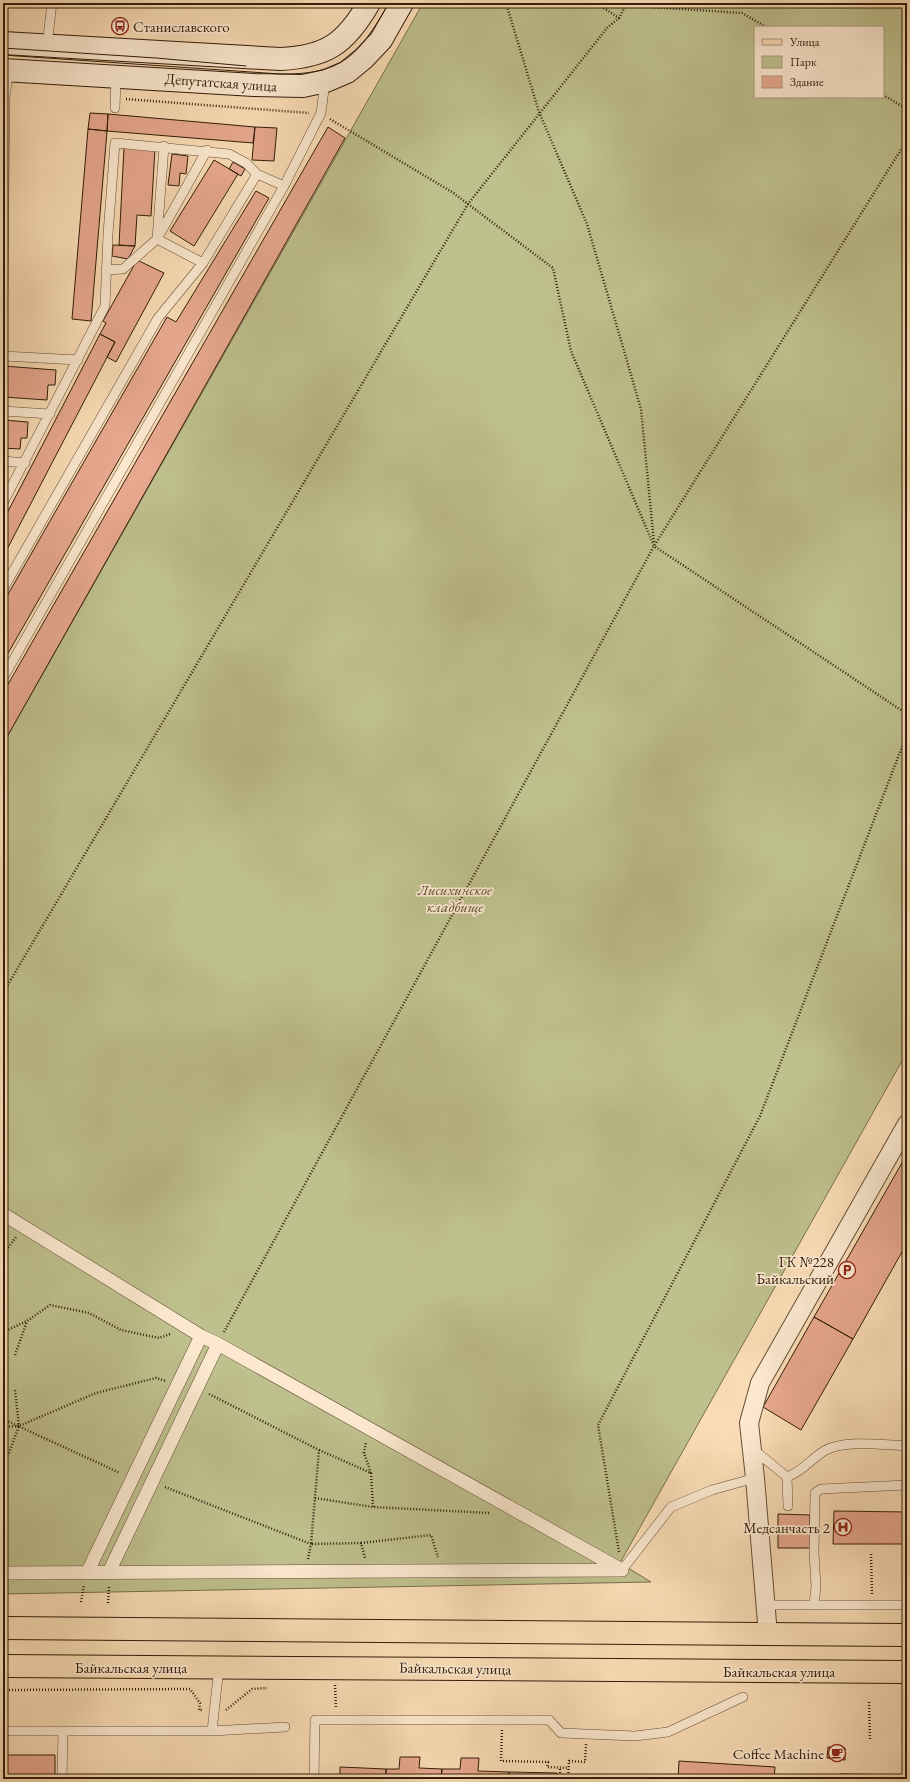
<svg xmlns="http://www.w3.org/2000/svg" width="910" height="1782" font-family="'EB Garamond',serif">
  <style>
    .green { fill: #bec08d; stroke: #786e4c; fill-rule: evenodd }
    .building { fill: #e7a88f; stroke: #321d0a }
    .lines { fill: none; stroke-linecap: round; stroke-linejoin: round }
    .service-casing { stroke: #644d35; stroke-width: 10 }
    .pedestrian-casing { stroke: #644d35; stroke-width: 14 }
    .minor-casing { stroke: #644d35; stroke-width: 20 }
    .secondary-casing { stroke: #321d0a; stroke-width: 24 }
    .primary-casing { stroke: #321d0a; stroke-width: 24 }
    .path { stroke: #321d0a; stroke-width: 2.5; stroke-dasharray: 1 2; stroke-linecap: butt }
    .service { stroke: #fbe8cf; stroke-width: 9 }
    .pedestrian { stroke: #fbe8cf; stroke-width: 13 }
    .minor { stroke: #fbe8cf; stroke-width: 18 }
    .secondary { stroke: #fbe8cf; stroke-width: 22 }
    .primary { stroke: #f9dcb5; stroke-width: 22 }
    .tram { stroke: #321d0a; stroke-width: 1 }
    .labels { text-anchor: middle; dominant-baseline: central; stroke-width: 3.5; stroke-linejoin: round; paint-order: stroke }
    .poi-label { font-size: 15px; fill: #321d0a; stroke: #fbe8cf; text-anchor: end }
    .street-label { font-size: 15px; fill: #321d0a; stroke: #fbe8cf }
    .park-label { font-size: 15px; font-style: italic; fill: #5c4e31; stroke: #fbe8cf }
  </style>
  <rect width="100%" height="100%" fill="#f9dcb5"/>
  <filter id="stains"><feTurbulence type="fractalNoise" baseFrequency=".005" numOctaves="4"/><feColorMatrix values="0 0 0 0 .2 0 0 0 0 .09 0 0 0 0 .02 0 0 0 .5 -.17"/></filter>
  <radialGradient id="worn" r=".72"><stop offset=".6" stop-color="#630" stop-opacity="0"/><stop offset="1" stop-color="#630" stop-opacity=".3"/></radialGradient>
  <path class="green" d="M423,3H907V1052L620,1563L651,1582L3,1594V744ZM755,27H883V97H755Z"/>
  <path class="building" d="M90,113L108,114L107,131L88,129Z
    M108,114L255,127L253,143L107,131L91,321L72,319L88,129L107,131Z
    M255,127L277,128L274,161L252,160Z
    M328,127L345,138L3,744V693Z
    M124,148L155,149L151,216L137,215L135,246L119,245Z
    M172,154L188,156L186,174L180,173L179,186L168,185Z
    M214,160L238,174L194,246L170,231Z
    M233,162L245,169L241,176L229,169Z
    M256,191L269,198L3,662V603L167,317L176,322Z
    M113,245L135,246L128,259L112,256Z
    M137,260L164,273L116,362L107,357L115,342L100,334L106,323L103,321Z
    M100,334L115,342L3,557V521Z
    M3,366L56,370L55,385H48L47,400L3,397Z
    M3,420L28,422L27,438H21L20,449L3,448Z
    M907,1154V1243L853,1339L814,1317Z
    M814,1317L853,1339L801,1430L763,1407Z
    M834,1511L907,1512V1544H833Z
    M778,1514L810,1515V1548H778Z
    M828,1747L845,1748V1760L827,1758Z
    M3,1755H55V1779H3Z
    M400,1757H420L419,1768L442,1769L441,1779H386V1769H399Z
    M461,1758H479L478,1771L509,1772V1779H441L442,1769H460Z
    M679,1761L775,1767L774,1779H678Z
    M340,1767L386,1769V1779H340Z
    M509,1772L557,1773V1779H509Z
    M840,1774L907,1775V1779H840Z"/>
  <g class="lines">
    <g class="service-casing">
      <path id="service" d="M47,45L52,3
        M115,108L116,77
        M164,146L157,239L203,263
        M106,270L123,269L157,239L207,150
        M3,300L5,96L9,70
        M3,356L78,360
        M3,411L50,414
        M3,461L25,463
        M3,503L105,306L108,234L115,143L229,154L246,163L257,174
        M3,589L158,318L203,263L257,174L284,186
        M3,678L284,186L321,113L325,82
        M753,1449L787,1477C803,1471 810,1460 824,1451C844,1439 884,1445 907,1446
        M787,1477L788,1506
        M622,1570L671,1507L712,1490L755,1478
        M814,1604L816,1587L814,1553L815,1493L821,1489L907,1485
        M766,1605H907
        M3,1731H212L285,1727
        M212,1731L219,1667
        M62,1779L63,1731
        M314,1779L315,1720H549L561,1733L635,1736L668,1732L743,1697"/>
    </g>
    <g class="pedestrian-casing">
      <path id="pedestrian" d="M3,1214L201,1336L218,1344L622,1570
        M109,1572L218,1344
        M3,1573L621,1570
        M87,1573L201,1336"/>
    </g>
    <g class="minor-casing">
      <path id="minor" d="M768,1635L755,1478L749,1423L760,1383L907,1124"/>
    </g>
    <g class="secondary-casing">
      <path id="secondary" d="M3,43L280,59C327,57 346,43 369,3
        M3,70L254,85L303,86L326,81L347,72L364,58L381,40L402,3"/>
    </g>
    <g class="primary-casing">
      <path id="primary" d="M3,1628L907,1635
        M3,1666L907,1672"/>
    </g>
    <path class="path" d="M506,3L539,112L587,224L641,409L654,543
      M596,3L619,18L627,3
      M644,3L651,7L742,13L766,27
      M883,95L907,109
      M126,99L309,113
      M330,119L452,192L553,268L571,351L654,546L907,714
      M3,993L468,204L607,28L619,18
      M3,1255L16,1237
      M3,1320L7,1330
      M3,1332L27,1321L50,1305L89,1313L121,1330L159,1338L170,1334
      M224,1332L654,546L907,140
      M15,1355L27,1321
      M209,1394L319,1450L311,1544L361,1543L365,1558
      M3,1419L120,1473
      M3,1427L19,1426L15,1390
      M319,1450L371,1473L364,1453L366,1442
      M3,1460L9,1453L19,1426L96,1393L156,1378L166,1381
      M371,1473L373,1507
      M165,1487L311,1544L308,1559
      M315,1498L373,1507L490,1513
      M361,1543L431,1535L438,1557
      M619,1552L598,1425L760,1116L907,734
      M871,1554L872,1594
      M81,1602L84,1585
      M108,1603L109,1586
      M335,1685L336,1708
      M3,1690L190,1689L200,1703L199,1710H203
      M869,1702L870,1739
      M226,1710L252,1689L267,1688
      M502,1730L501,1761L548,1762L547,1767L569,1768
      M560,1779V1767
      M568,1779L569,1761L585,1762L586,1744"/>
    <use href="#service" class="service"/>
    <use href="#pedestrian" class="pedestrian"/>
    <use href="#minor" class="minor"/>
    <use href="#secondary" class="secondary"/>
    <use href="#primary" class="primary"/>
    <path class="tram" d="M3,48L156,58L246,66
      M3,55L280,74C343,75 359,55 389,3"/>
  </g>
  <defs>
    <g id="bus-ring" transform="scale(0.9)"><circle r="9.5" fill="#fbe8cf" stroke="#8f2418" stroke-width="1.5"/><path d="M-5-6H5V4H4V6H2V4H-2V6H-4V4H-5ZM-3.5-4V0h7V-4ZM-3.5 1.2v1.5H-2V1.2ZM2 1.2v1.5H3.5V1.2Z" fill="#8f2418"/></g>
    <g id="parking-ring" transform="scale(0.9)"><circle r="9.5" fill="#fbe8cf" stroke="#8f2418" stroke-width="1.5"/><path d="M-3.5-5.5H1a3.5 3.5 0 0 1 0 7H-1V5.5H-3.5ZM-1-3.4V-.6H.8a1.4 1.4 0 0 0 0-2.8Z" fill="#8f2418"/></g>
    <g id="hospital-ring" transform="scale(0.9)"><circle r="9.5" fill="#fbe8cf" stroke="#8f2418" stroke-width="1.5"/><path d="M-5-5h3v3.5h4V-5h3V5h-3V1.5h-4V5h-3Z" fill="#8f2418"/></g>
    <g id="cafe-ring" transform="scale(0.9)"><circle r="9.5" fill="#fbe8cf" stroke="#8f2418" stroke-width="1.5"/><path d="M-5.5-4.5H6V0H3Q3 3.5 0 3.5H-2.5Q-5.5 3.5-5.5 0ZM3-3.2v2h1.7v-2ZM-6 4.5H4V6H-6Z" fill="#8f2418"/></g>
  </defs>
  <g fill-rule="evenodd">
    <use href="#bus-ring" x="120" y="26"/>
    <use href="#parking-ring" x="847" y="1270"/>
    <use href="#hospital-ring" x="843" y="1527"/>
    <use href="#cafe-ring" x="837" y="1753"/>
  </g>
  <g class="labels">
    <g class="poi-label">
      <text x="133" y="26" text-anchor="start">Станиславского</text>
      <text x="834" y="1261">ГК №228<tspan x="834" dy="17">Байкальский</tspan></text>
      <text x="830" y="1527">Медсанчасть 2</text>
      <text x="824" y="1753">Coffee Machine</text>
    </g>
    <g class="street-label">
      <text transform="translate(221 82) rotate(4)">Депутатская улица</text>
      <text x="131" y="1667">Байкальская улица</text>
      <text transform="translate(455 1668) rotate(1)">Байкальская улица</text>
      <text x="779" y="1671">Байкальская улица</text>
    </g>
    <g class="park-label">
      <text x="455" y="889">Лисихинское<tspan x="455" dy="17">кладбище</tspan></text>
    </g>
  </g>
  <rect width="910" height="1782" fill="none" stroke="#f9dcb5" stroke-width="16"/>
  <rect x="4" y="4" width="902" height="1774" fill="none" stroke="#321d0a" stroke-width="2"/>
  <rect x="8" y="8" width="894" height="1766" fill="none" stroke="#321d0a"/>
  <rect x="754" y="26" width="130" height="72" fill="#fbe8cf" stroke="#ab9780"/>
  <rect x="762" y="39" width="20" height="6" fill="#f9dcb5" stroke="#ab9780"/>
  <text x="790" y="46" font-size="12" fill="#321d0a">Улица</text>
  <rect x="762" y="56" width="20" height="12" fill="#bec08d" stroke="#ab9780"/>
  <text x="790" y="66" font-size="12" fill="#321d0a">Парк</text>
  <rect x="762" y="76" width="20" height="12" fill="#e7a88f" stroke="#ab9780"/>
  <text x="790" y="86" font-size="12" fill="#321d0a">Здание</text>
  <rect width="100%" height="100%" filter="url(#stains)"/>
  <rect width="100%" height="100%" fill="url(#worn)"/>
</svg>
